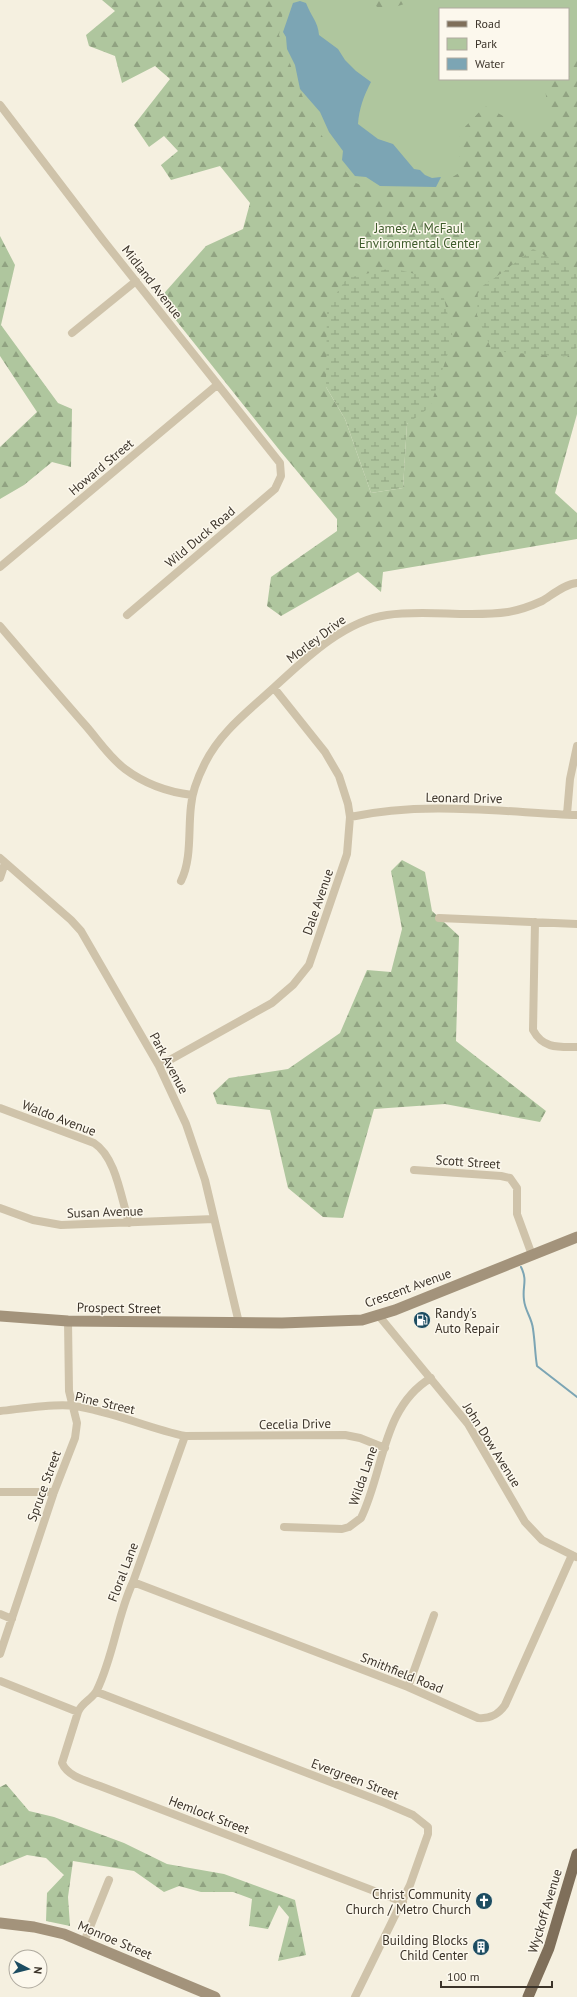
<svg xmlns="http://www.w3.org/2000/svg" width="577" height="1997" font-family="'PT Sans',sans-serif">
  <style>
    .green { fill: #afc69e; fill-rule: evenodd }
    .forest { fill: url(#forest-firs); fill-rule: evenodd }
    .wetland { fill: url(#wetland-marsh) }
    .water { fill: #7ca5b4 }
    .lines { fill: none; stroke-linecap: round; stroke-linejoin: round }
    .stream { stroke: #7ca5b4; stroke-width: 2 }
    .minor { stroke: #cfc3aa; stroke-width: 8 }
    .secondary { stroke: #a3937b; stroke-width: 11 }
    .primary { stroke: #7f6f5a; stroke-width: 11 }
    .labels { text-anchor: middle; dominant-baseline: central; stroke-width: 3; stroke-linejoin: round; paint-order: stroke }
    .park-label { font-size: 13px; fill: #3f5c2c; stroke: #fcf8ed }
    .street-label { font-size: 13px; fill: #3c342a; stroke: #fcf8ed }
    .poi-label { font-size: 13px; fill: #3c342a; stroke: #fcf8ed; text-anchor: end }
  </style>
  <defs>
    <pattern id="forest-firs" width="22" height="20" patternUnits="userSpaceOnUse"><rect width="22" height="20" fill="#afc69e"/><path d="M5 1l3.5 6h-7zM16 11l3.5 6h-7z" fill="#90a281"/></pattern>
    <pattern id="wetland-marsh" width="20" height="14" patternUnits="userSpaceOnUse"><rect width="20" height="14" fill="#afc69e"/><path d="M1 5h8M5 5V1M11 12h8M15 12V8" fill="none" stroke="#90a281"/></pattern>
  </defs>
  <rect width="100%" height="100%" fill="#f5f0e0"/>
  <path class="green" d="M258,0H577V372L441,515ZM440,9H568V79H440Z"/>
  <path class="forest" d="M102,0H285L279,35L312,121L353,182L380,192L436,187L459,173L460,132L485,106L536,134L550,130L544,79H568V62L577,60V273L532,249L502,273L478,289L567,356L577,347V414L555,493L577,513V539L383,572L381,592L358,572L281,616L267,606L271,577L337,531V519L281,452L159,299L206,246L243,229L250,203L220,166L171,180L161,165L178,151L164,136L149,147L134,125L170,79L155,66L122,83L115,56L89,46L86,35L115,11ZM326,387L430,407L407,424L403,488L371,493L345,419Z
    M369,0H417L382,11Z
    M0,236L15,265L1,325L58,403L72,409L71,467L52,462L24,485L0,499V447L37,412L0,356Z
    M402,860L425,872L432,911L459,936L456,1041L546,1111L540,1122L445,1104L374,1109L343,1218L323,1217L288,1188L270,1110L217,1104L213,1093L229,1078L288,1069L340,1033L367,970L391,972L402,929L391,871Z
    M6,1784L29,1811L54,1817L124,1843L167,1864L224,1874L295,1900L306,1955L278,1961L289,1917L279,1905L268,1929L249,1926L252,1899L233,1892H201L179,1886L164,1892L134,1871L73,1861L68,1897L70,1926L46,1921L47,1893L64,1875L46,1858L27,1855L0,1866V1787Z"/>
  <path class="wetland" d="M533,249L577,273V347L567,357L492,351L477,315L478,289L502,273Z
    M392,268L419,275L443,294L453,338L430,407L407,424L403,488L371,493L345,419L326,387L327,307L347,278Z"/>
  <path class="water" d="M300,1L306,3C311,16 318,22 319,35L338,49L345,60L356,71L371,82C364,95 359,109 358,124L378,139L393,144L414,169L420,170L425,175L432,178L441,177L436,187L380,186L366,177L355,176L342,160L343,151L329,132L320,112L300,89L295,65L287,49L286,37L283,32L293,3Z"/>
  <g class="lines">
    <path class="stream" d="M521,1267C528,1281 522,1286 524,1300C525,1311 532,1318 533,1329C535,1342 535,1354 537,1366L577,1397"/>
    <path class="minor" d="M0,105L103,240L280,463L281,476L275,489L127,615
      M72,333L136,281
      M0,567L217,385
      M0,626C29,660 57,693 86,726C99,741 109,757 125,769C145,784 167,792 192,795
      M567,814L570,779L577,746
      M350,817C425,801 502,812 577,815
      M0,858L71,920L81,931L159,1066L186,1124L205,1180L239,1323
      M0,878L5,863
      M181,881C192,859 188,830 191,806C192,791 198,777 205,763C220,733 245,714 269,692C301,663 342,621 387,615C426,609 467,618 508,612C520,610 531,606 542,601C552,595 565,584 577,583
      M439,918L577,924
      M535,922L533,1030C543,1049 559,1047 577,1047
      M159,1066L272,1003L293,985L309,965L347,854L350,817L348,804L339,776L325,752L274,688
      M0,1108L94,1143C116,1157 121,1198 129,1223
      M414,1170L501,1176L510,1178L517,1188V1214L532,1255
      M0,1208L33,1220L61,1225L214,1219
      M379,1316L468,1424L525,1522L542,1540L576,1557
      M0,1411C20,1409 55,1403 74,1406C112,1411 147,1428 185,1436L345,1435L360,1438L385,1448
      M185,1436L133,1582C117,1616 114,1655 97,1690C93,1699 82,1702 78,1712L62,1763C68,1777 87,1781 100,1786L403,1902
      M0,1492H54
      M284,1527L342,1529L349,1527L361,1518C384,1471 382,1407 431,1378
      M133,1582L408,1687L478,1718C490,1719 498,1715 505,1705L572,1555
      M0,1614L12,1619
      M0,1654L54,1492L75,1438L77,1423L69,1391L68,1321
      M0,1681L78,1712
      M408,1687L434,1615
      M97,1692L385,1803L413,1815L428,1827V1834L410,1885L355,1997
      M84,1942L109,1880"/>
    <path class="secondary" d="M0,1316L68,1321L282,1323L362,1320L395,1310L577,1237
      M0,1923L34,1927L64,1934L215,1997"/>
    <path class="primary" d="M528,1997L549,1948L577,1854"/>
  </g>
  <defs>
    <g id="fuel-disc" transform="scale(0.9)"><circle r="9.5" fill="#1c4c61" stroke="#fcf8ed"/><path d="M-5.5-6h7V0h2V4h1.3V-2.5L3-4.5l.8-.8L6-3V5H2.5V1h-1V6h-7ZM-4.2-4.7v3.2H.2V-4.7Z" fill="#fff"/></g>
    <g id="church-disc" transform="scale(0.9)"><circle r="9.5" fill="#1c4c61" stroke="#fcf8ed"/><path d="M-1.2-6h2.4v3.5h3.3v2.4h-3.3V6h-2.4V-.1h-3.3v-2.4h3.3Z" fill="#fff"/></g>
    <g id="building-disc" transform="scale(0.9)"><circle r="9.5" fill="#1c4c61" stroke="#fcf8ed"/><path d="M-4-6H4V6H1V3H-1V6H-4ZM-2.5-4.3h1.7v1.8h-1.7ZM.8-4.3h1.7v1.8H.8ZM-2.5-1h1.7V.8h-1.7ZM.8-1h1.7V.8H.8Z" fill="#fff"/></g>
  </defs>
  <g fill-rule="evenodd">
    <use href="#fuel-disc" x="422" y="1320"/>
    <use href="#church-disc" x="484" y="1901"/>
    <use href="#building-disc" x="481" y="1947"/>
  </g>
  <g class="labels">
    <g class="park-label">
      <text x="419" y="228">James A. McFaul<tspan x="419" dy="15">Environmental Center</tspan></text>
    </g>
    <g class="street-label">
      <text transform="translate(152 282) rotate(52)">Midland Avenue</text>
      <text transform="translate(101 467) rotate(-40)">Howard Street</text>
      <text transform="translate(200 537) rotate(-40)">Wild Duck Road</text>
      <text transform="translate(316 639) rotate(-37)">Morley Drive</text>
      <text transform="translate(464 798) rotate(1)">Leonard Drive</text>
      <text transform="translate(318 902) rotate(-71)">Dale Avenue</text>
      <text transform="translate(169 1063) rotate(62)">Park Avenue</text>
      <text transform="translate(59 1118) rotate(21)">Waldo Avenue</text>
      <text transform="translate(468 1162) rotate(4)">Scott Street</text>
      <text transform="translate(105 1212) rotate(-2)">Susan Avenue</text>
      <text transform="translate(408 1288) rotate(-20)">Crescent Avenue</text>
      <text transform="translate(119 1308) rotate(1)">Prospect Street</text>
      <text transform="translate(105 1403) rotate(13)">Pine Street</text>
      <text transform="translate(295 1424) rotate(-1)">Cecelia Drive</text>
      <text transform="translate(492 1445) rotate(58)">John Dow Avenue</text>
      <text transform="translate(363 1476) rotate(-71)">Wilda Lane</text>
      <text transform="translate(44 1486) rotate(-70)">Spruce Street</text>
      <text transform="translate(123 1572) rotate(-69)">Floral Lane</text>
      <text transform="translate(402 1673) rotate(22)">Smithfield Road</text>
      <text transform="translate(355 1779) rotate(21)">Evergreen Street</text>
      <text transform="translate(209 1815) rotate(21)">Hemlock Street</text>
      <text transform="translate(545 1911) rotate(-73)">Wyckoff Avenue</text>
      <text transform="translate(115 1940) rotate(23)">Monroe Street</text>
    </g>
    <g class="poi-label">
      <text x="435" y="1313" text-anchor="start">Randy's<tspan x="435" dy="15">Auto Repair</tspan></text>
      <text x="471" y="1894">Christ Community<tspan x="471" dy="15">Church / Metro Church</tspan></text>
      <text x="468" y="1940">Building Blocks<tspan x="468" dy="15">Child Center</tspan></text>
    </g>
  </g>
  <rect x="439" y="8" width="130" height="72" fill="#fcf8ed" stroke="#afaa9f"/>
  <rect x="447" y="21" width="20" height="6" fill="#7f6f5a" stroke="#afaa9f"/>
  <text x="475" y="28" font-size="12" fill="#3c342a">Road</text>
  <rect x="447" y="38" width="20" height="12" fill="#afc69e" stroke="#afaa9f"/>
  <text x="475" y="48" font-size="12" fill="#3c342a">Park</text>
  <rect x="447" y="58" width="20" height="12" fill="#7ca5b4" stroke="#afaa9f"/>
  <text x="475" y="68" font-size="12" fill="#3c342a">Water</text>
  <g transform="translate(28 1969) rotate(97)"><circle r="19" fill="#fcf8ed" stroke="#afaa9f"/>
  <path d="M0-3L7 15L0 10L-7 15Z" fill="#1c4c61"/>
  <text y="-6" font-size="11" font-weight="bold" text-anchor="middle" fill="#3c342a">N</text>
  </g>
  <path d="M441 1981v6h111v-6" fill="none" stroke="#3c342a" stroke-width="2"/>
  <text x="447" y="1981" font-size="12" fill="#3c342a" stroke="#fcf8ed" stroke-width="3" paint-order="stroke">100 m</text>
</svg>
